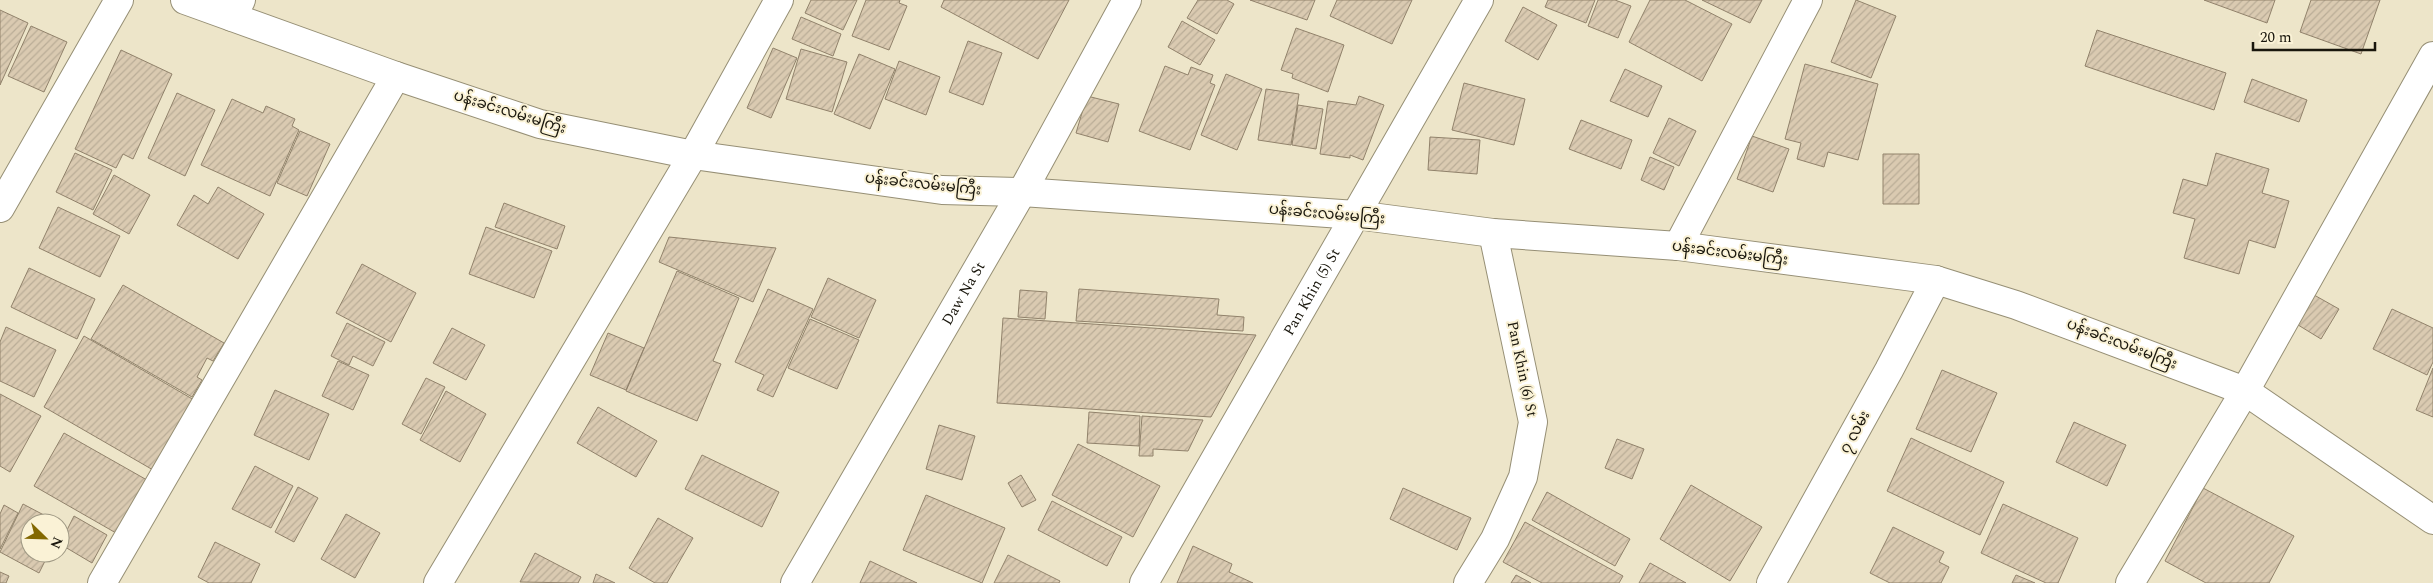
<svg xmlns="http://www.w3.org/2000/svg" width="2433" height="583" font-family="Spectral,'Noto Sans Myanmar',serif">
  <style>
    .building { fill: url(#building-hatch); stroke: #91826b }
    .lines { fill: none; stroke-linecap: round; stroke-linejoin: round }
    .minor-casing { stroke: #968f75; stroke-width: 30 }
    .major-casing { stroke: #968f75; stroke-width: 30 }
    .minor { stroke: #fff; stroke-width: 28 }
    .major { stroke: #fff; stroke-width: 28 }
    .labels { text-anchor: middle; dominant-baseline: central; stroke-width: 4; stroke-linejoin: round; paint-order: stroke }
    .street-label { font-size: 15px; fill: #19160c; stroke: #faf2d6 }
  </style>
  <defs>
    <pattern id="building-hatch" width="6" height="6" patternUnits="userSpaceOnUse" patternTransform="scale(1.25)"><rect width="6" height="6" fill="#dacab1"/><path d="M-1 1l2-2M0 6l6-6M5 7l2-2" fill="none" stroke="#baad97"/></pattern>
  </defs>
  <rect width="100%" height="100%" fill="#ede5c9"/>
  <path class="building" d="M811,0H857L843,30L805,13Z
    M866,0H900L899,3L907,6L889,50L852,36Z
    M944,0H1069L1038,59L941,7Z
    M1198,0H1227L1234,4L1217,34L1187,18Z
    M1250,0H1315L1307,20Z
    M1337,0H1412L1392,44L1330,16Z
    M1548,0H1595L1586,23L1545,7Z
    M1598,0H1615L1631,6L1618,38L1588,26Z
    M1650,0H1685L1732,24L1702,81L1629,42Z
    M1702,0H1762L1750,23Z
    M1856,0L1896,16L1871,78L1831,62Z
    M2204,0H2275L2267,23Z
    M2311,0H2380L2361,54L2300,32Z
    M1523,7L1557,25L1538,60L1505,41Z
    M0,10L28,23L0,85Z
    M801,17L841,34L833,56L792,39Z
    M1182,21L1215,40L1200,65L1168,47Z
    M31,26L67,42L44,92L8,76Z
    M1296,28L1344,45L1328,92L1292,78L1293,74L1281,70Z
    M2097,30L2226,73L2214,110L2085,66Z
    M968,41L1002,53L983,105L949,92Z
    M773,48L797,58L771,118L747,108Z
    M801,49L847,62L832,112L786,99Z
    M121,50L172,74L133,159L123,154L116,168L75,149Z
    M859,54L895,69L870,129L834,114Z
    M899,61L940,77L926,115L885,99Z
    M1805,64L1878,84L1858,160L1828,152L1824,167L1797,159L1801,143L1785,139Z
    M1165,66L1188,75L1191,67L1213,75L1210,83L1215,85L1190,150L1139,131Z
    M1625,69L1662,86L1648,117L1610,101Z
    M1226,74L1262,89L1237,150L1201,135Z
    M2252,79L2307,100L2299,122L2244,102Z
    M1464,83L1525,99L1514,145L1452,130Z
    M1266,89L1299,94L1291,145L1258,140Z
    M177,93L215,110L185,176L148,158Z
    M1087,96L1119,104L1108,142L1076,133Z
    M1359,96L1384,105L1363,160L1350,155V158L1320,154L1328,101L1356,105Z
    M232,99L263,113L266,106L295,119L292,126L299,130L270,196L201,165Z
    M1298,105L1323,109L1316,149L1292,145Z
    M1669,118L1696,131L1679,166L1653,153Z
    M1581,120L1632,140L1621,169L1569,149Z
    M300,131L330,144L307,196L277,183Z
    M1752,136L1789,149L1773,192L1737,179Z
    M1430,137L1480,140L1477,174L1428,170Z
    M75,153L112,170L93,210L56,192Z
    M2216,153L2269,169L2262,193L2289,201L2275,248L2249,240L2239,274L2184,258L2195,219L2173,213L2183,179L2207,186Z
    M1883,154H1919V204H1883Z
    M1650,157L1674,167L1664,190L1641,180Z
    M114,175L150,195L129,234L93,214Z
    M218,187L264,214L238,259L177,225L194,195L208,204Z
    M504,203L565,226L557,249L495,227Z
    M58,207L120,236L100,277L39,248Z
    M486,227L552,251L534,298L469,274Z
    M669,237L776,248L753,302L659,262Z
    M362,264L416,293L391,342L336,313Z
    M29,268L95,299L77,339L11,307Z
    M677,271L739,298L713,361L721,364L697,421L626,391Z
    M828,278L876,300L859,338L811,317Z
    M123,285L224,343L213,361L207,358L197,377L202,380L192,397L91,339Z
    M768,289L813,309L773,397L757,390L764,375L735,362Z
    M1079,289L1219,299L1217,315L1244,317L1243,331L1076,321Z
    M1020,290L1047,292L1045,319L1018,317Z
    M2307,291L2339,309L2321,339L2290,320Z
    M2392,309L2433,328V362L2427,375L2373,349Z
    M1003,318L1256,335L1211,417L997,403Z
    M810,319L859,340L837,389L788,368Z
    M347,323L385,342L373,366L353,356L349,365L331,356Z
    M6,327L56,350L34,397L0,381V342Z
    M452,328L485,345L466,380L433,363Z
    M608,333L644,348L626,390L590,375Z
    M84,336L201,404L160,474L44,407Z
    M338,361L369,375L353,410L322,396Z
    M2433,368V417L2416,410Z
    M1942,370L1997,393L1971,452L1916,429Z
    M426,378L445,387L421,434L402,424Z
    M275,390L329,414L309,460L254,435Z
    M446,391L486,414L460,462L420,440Z
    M0,394L41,416L10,472L0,466Z
    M598,407L657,441L636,477L577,443Z
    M1089,412L1140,416L1139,446L1087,443Z
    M1142,416L1203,420L1188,451L1153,449V456H1139Z
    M2074,422L2126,445L2107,486L2056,462Z
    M939,425L975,436L962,480L926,469Z
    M64,433L154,484L123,537L34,486Z
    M1911,438L2004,482L1980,535L1887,491Z
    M1617,439L1644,449L1632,479L1605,468Z
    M1078,444L1160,486L1133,537L1052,495Z
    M702,455L779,492L762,527L685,489Z
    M255,466L293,486L271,528L232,509Z
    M1021,475L1036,500L1022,507L1008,483Z
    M1691,485L1762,527L1730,581L1660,539Z
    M298,487L318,498L294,542L275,532Z
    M1403,488L1471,518L1457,550L1390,519Z
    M2203,488L2294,536L2269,583H2206L2165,561Z
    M1547,492L1630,539L1615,566L1532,520Z
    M926,495L1005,528L982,583L903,550Z
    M1052,501L1122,537L1107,566L1038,530Z
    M23,504L59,523H30V553H49L39,573L0,552Z
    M2003,504L2078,538L2058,583H2046L1981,553Z
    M4,505L18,513L0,549V514Z
    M346,514L380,533L355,578L321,559Z
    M74,516L107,535L92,563L60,544Z
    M658,518L693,538L667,583H655L629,568Z
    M1525,522L1623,576L1619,583H1542L1503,562Z
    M1893,527L1944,552L1939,562L1949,567L1941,583H1890L1870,573Z
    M215,542L260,564L251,583H209L198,577Z
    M1193,546L1232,564L1229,572L1253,583H1177Z
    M535,553L581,577L578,583L520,582Z
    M1008,555L1060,581L1059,583H994Z
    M870,561L917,583H860Z
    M1650,563L1686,583H1639Z
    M0,572L9,576L6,583H0Z
    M596,574L615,583H593Z
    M1516,575L1531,583H1511Z
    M2016,575L2035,583H2012Z"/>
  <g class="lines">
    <g class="minor-casing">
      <g id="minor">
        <path d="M232,17L241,0"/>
        <path d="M0,208L119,0"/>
        <path d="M1678,246L1808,0"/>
        <path d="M102,583L396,76"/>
        <path d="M438,583L693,155L779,0"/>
        <path id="s1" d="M795,583L1022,192L1127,0"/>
        <path id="s2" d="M1144,583L1479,0"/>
        <path d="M1468,583L1495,539L1523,477L1533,422L1493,233"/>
        <path d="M1771,583L1889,370L1936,280"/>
        <path d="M2130,583L2245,391L2433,56"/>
      </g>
    </g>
    <g class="major-casing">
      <path id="major" d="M185,0L396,76L540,124L693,155L942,190L1022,192L1356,215L1493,233L1678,246L1936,280L2016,305L2245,391L2433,520"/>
    </g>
    <use href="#minor" class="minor"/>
    <use href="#major" class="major"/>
  </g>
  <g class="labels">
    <g class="street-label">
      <text transform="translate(510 112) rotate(17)">ပန်းခင်းလမ်းမကြီး</text>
      <text transform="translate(923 184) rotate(6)">ပန်းခင်းလမ်းမကြီး</text>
      <text transform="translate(1327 214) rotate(5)">ပန်းခင်းလမ်းမကြီး</text>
      <text transform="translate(1730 253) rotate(7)">ပန်းခင်းလမ်းမကြီး</text>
      <text stroke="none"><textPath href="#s2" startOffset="336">Pan Khin (5) St</textPath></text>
      <text stroke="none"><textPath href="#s1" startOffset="335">Daw Na St</textPath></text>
      <text transform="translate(2122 344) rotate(21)">ပန်းခင်းလမ်းမကြီး</text>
      <text transform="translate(1522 369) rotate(78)">Pan Khin (6) St</text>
      <text transform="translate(1855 432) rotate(-61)">၇ လမ်း</text>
    </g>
  </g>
  <g transform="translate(45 538) rotate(113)"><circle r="24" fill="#faf2d6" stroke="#a09a85"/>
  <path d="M0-4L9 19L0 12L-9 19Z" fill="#836800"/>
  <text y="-8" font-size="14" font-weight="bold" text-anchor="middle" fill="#19160c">N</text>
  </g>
  <path d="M2253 42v8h122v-8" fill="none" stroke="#19160c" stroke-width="2.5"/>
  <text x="2260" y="42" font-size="15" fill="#19160c" stroke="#faf2d6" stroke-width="4" paint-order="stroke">20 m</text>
</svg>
